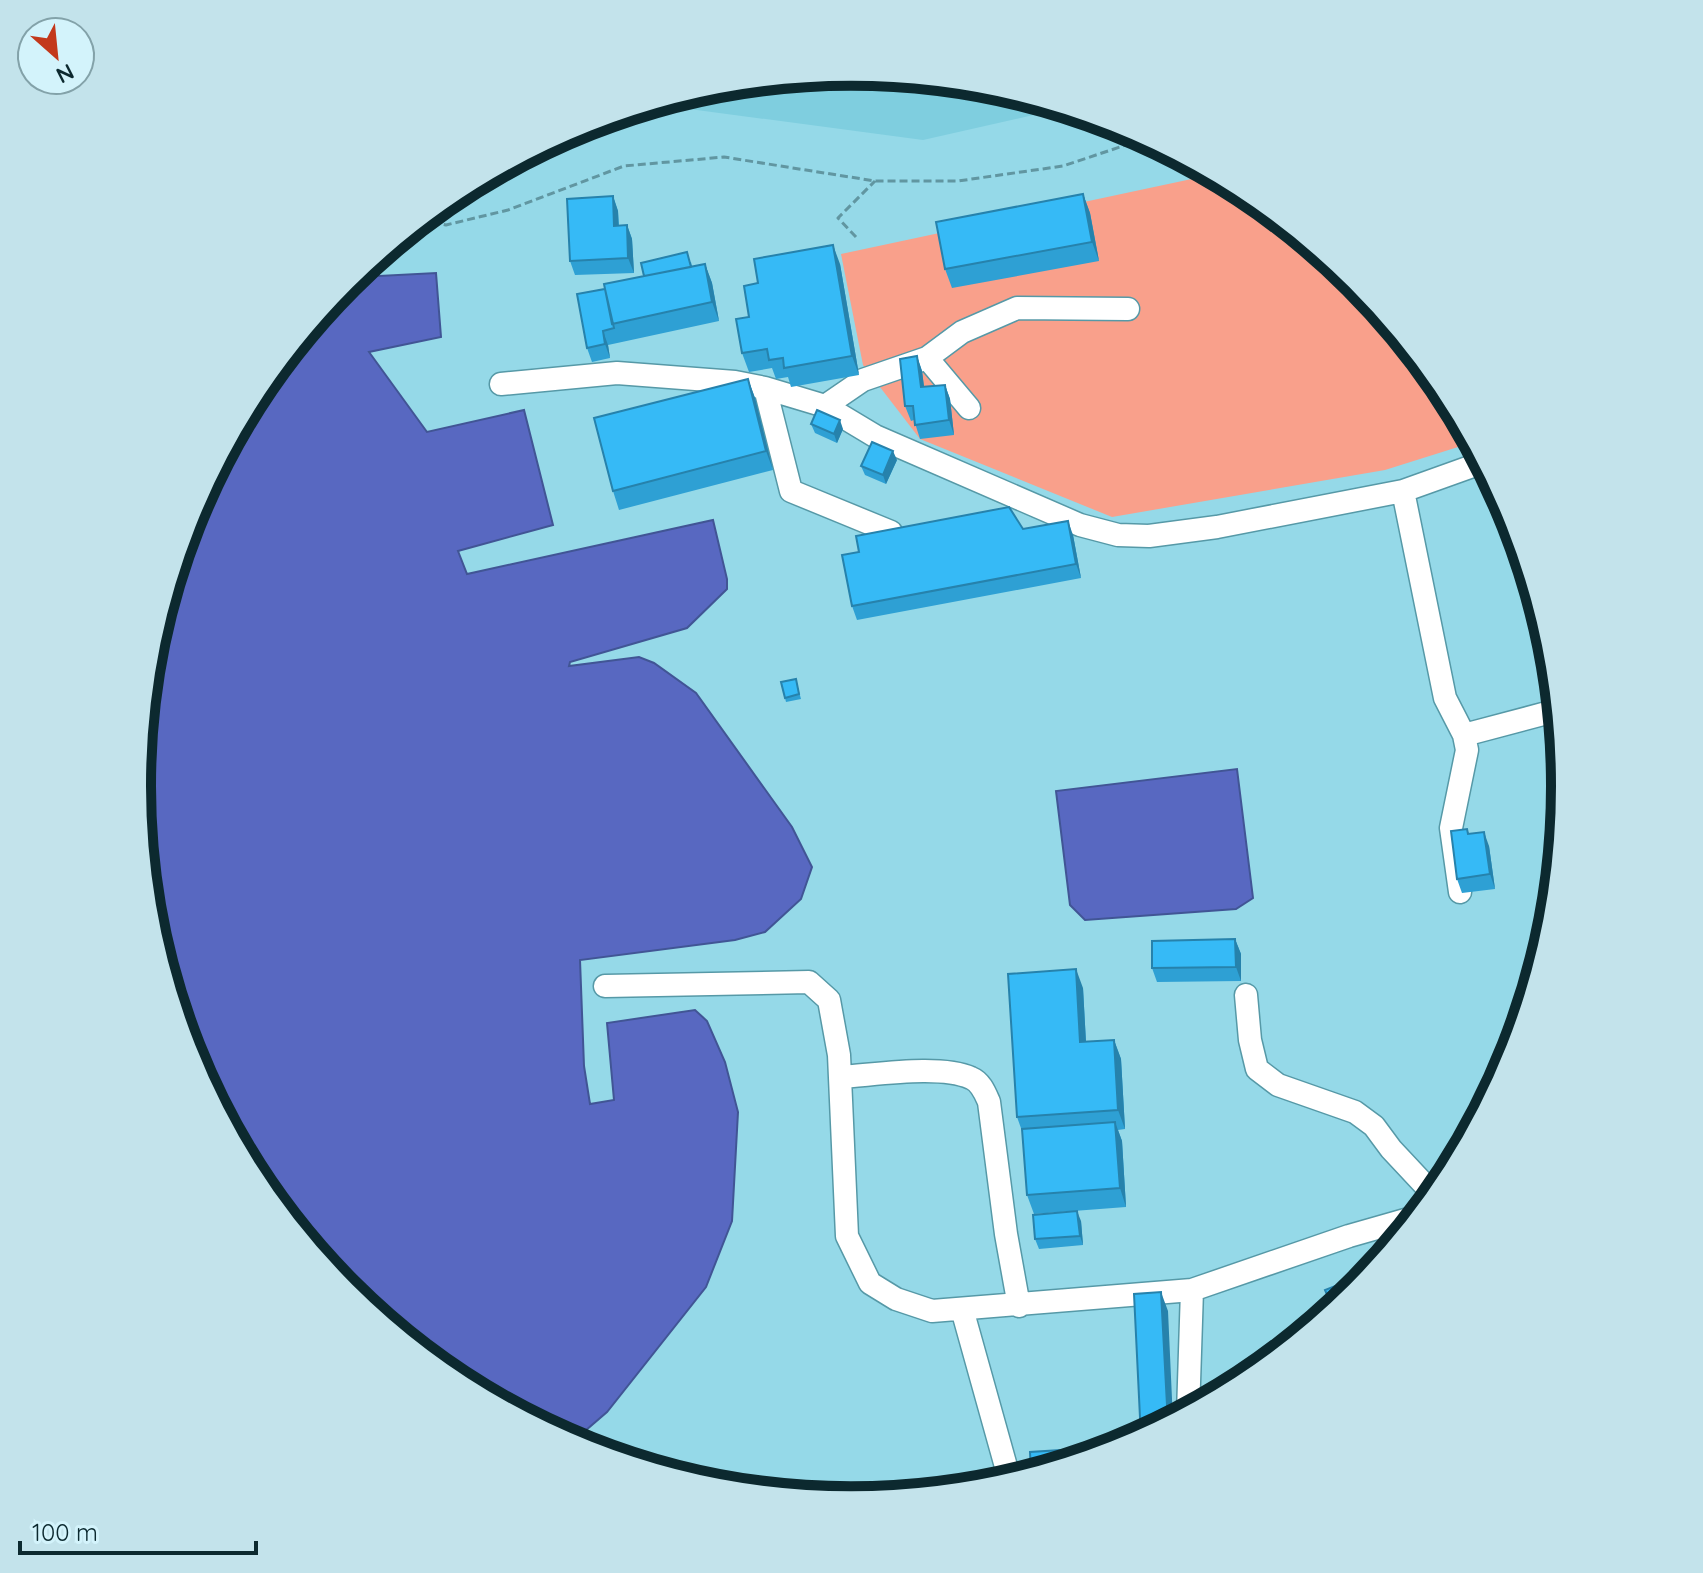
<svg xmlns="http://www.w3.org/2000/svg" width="1703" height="1573" font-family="Quicksand,sans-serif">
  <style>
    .built { fill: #7fcedf }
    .green { fill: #f9a08b }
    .water { fill: #5868c1; stroke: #415595; stroke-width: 2 }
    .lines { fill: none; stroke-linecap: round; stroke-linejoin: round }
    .minor-casing { stroke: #5699a7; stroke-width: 25 }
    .path { stroke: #6196a1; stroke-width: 3; stroke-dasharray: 8 4; stroke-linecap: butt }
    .minor { stroke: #fff; stroke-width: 22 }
    .wall { fill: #2ea0d4 }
    .shaded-wall { fill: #2682ac }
    .building { fill: #36baf6; stroke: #2682ac; stroke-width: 2 }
    .rim { fill: none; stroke: #0c292f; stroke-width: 10 }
  </style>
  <rect width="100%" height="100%" fill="#95d9e8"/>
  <path class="built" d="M852,72L991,86L1064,108L923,140L652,104L713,86Z"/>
  <path class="green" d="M1215,174L1249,193L1357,282L1446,390L1474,442L1385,470L1112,517L920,439L863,365L841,254Z"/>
  <path class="water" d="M373,259L379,276L436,273L441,337L369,352L427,432L524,410L553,525L458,551L467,574L713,520L727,579V589L687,628L570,662L569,666L639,657L654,663L696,693L792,827L812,867L801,899L765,932L735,940L580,960L584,1066L590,1104L614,1100L607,1023L695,1010L707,1021L725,1062L738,1112L732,1221L706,1287L607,1412L571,1443L454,1380L346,1291L257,1183L191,1060L151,925L137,786L151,647L192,513L258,389L347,281Z
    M1237,769L1253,898L1236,909L1085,920L1070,905L1056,791Z"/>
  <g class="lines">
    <g class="minor-casing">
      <path id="minor" d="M927,358L962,332L1017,308L1128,309
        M501,384L617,373L735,382L765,388L825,406L875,436L1080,525L1118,535L1149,536L1217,527L1403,491L1484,462
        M765,388L791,491L891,532
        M825,406L863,380L927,358L969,408
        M1403,491L1445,698L1464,735L1467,750L1451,828L1460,892
        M1464,735L1558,710
        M605,986L809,982L829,1000L839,1055L847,1236L870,1283L896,1299L932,1311L1192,1290L1349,1236L1419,1216
        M1246,995L1250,1040L1257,1069L1278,1085L1355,1112L1374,1126L1391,1149L1435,1196
        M840,1077C875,1075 940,1064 971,1078C981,1082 985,1093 989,1102L1006,1234L1019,1306
        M962,1309L1010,1481
        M1188,1413L1192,1290"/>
    </g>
    <path class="path" d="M432,222L446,225L508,210L624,166L724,157L875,181H958L1063,166L1147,138
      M856,237L838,218L875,181"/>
    <use href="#minor" class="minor"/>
  </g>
  <path class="wall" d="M1083,194L1090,213L1099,261L952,288L945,269Z
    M613,196L618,211L619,225H627L632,239L634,273L575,275L570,261Z
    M691,262L692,267L705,264L712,283L719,321L608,345L610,358L592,362L587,348L605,289Z
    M840,264L859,375L791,387L788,377L776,379L772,368L749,372L742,353L749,317Z
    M917,356L922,371L924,387L945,385L950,399L954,435L920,439L914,420L911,421L905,406Z
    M748,379L755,398L773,470L619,510L613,491Z
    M811,424L843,429L837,443L815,433Z
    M897,460L886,484L865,475L861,466Z
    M1023,529L1073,535L1081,578L857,620L852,606Z
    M797,684L801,699L786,702L785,698Z
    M1467,829L1469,834L1489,846L1495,889L1462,893L1457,879Z
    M1235,939L1241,954V981L1157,982L1152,968Z
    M1083,988L1086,1042L1114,1040L1121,1059L1125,1129L1118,1130L1122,1141L1126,1207L1034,1214L1027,1195L1022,1131L1017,1117Z
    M1081,1221L1083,1245L1039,1249L1035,1239Z"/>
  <path class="shaded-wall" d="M1083,194L1090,213L1099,261L1092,242Z
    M613,196L618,211L619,240L614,226Z
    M627,225L632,239L634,273L628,258Z
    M833,245L840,264L859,375L852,356Z
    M705,264L712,283L719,321L712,302Z
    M603,331L608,345L610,358L605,344Z
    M917,356L922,371L926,402L921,387Z
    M748,379L755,398L773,470L766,451Z
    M945,385L950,399L954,435L949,420Z
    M840,420L843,429L837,443L834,434Z
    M893,451L897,460L886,484L883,475Z
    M1068,521L1073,535L1081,578L1076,564Z
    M1484,832L1489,846L1495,889L1490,874Z
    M1235,939L1241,954V981L1236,967Z
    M1076,969L1083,988L1087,1061L1080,1042Z
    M1114,1040L1121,1059L1125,1129L1118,1110Z
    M1115,1122L1122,1141L1126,1207L1120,1188Z
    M1077,1211L1081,1221L1083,1245L1080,1236Z
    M1161,1292L1168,1311L1173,1421L1168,1424Z"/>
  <path class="building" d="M1083,194L1092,242L945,269L936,222Z
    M613,196L614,226L627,225L628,258L570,261L567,199Z
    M833,245L852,356L784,368L783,358L769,360L767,349L742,353L736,319L749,317L744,286L758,283L754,259Z
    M687,252L691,267L644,276L641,263Z
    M705,264L712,302L612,324L604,284Z
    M605,289L614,328L603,331L605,344L587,348L577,294Z
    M917,356L921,387L945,385L949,420L915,425L913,406H905L900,359Z
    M748,379L766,451L613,491L594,418Z
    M817,410L840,420L834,434L811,424Z
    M872,442L893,451L883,475L861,466Z
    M1009,507L1023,529L1068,521L1076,564L852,606L842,555L859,552L856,536Z
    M796,679L799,694L785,698L781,682Z
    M1467,829L1468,834L1484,832L1490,874L1457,879L1451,831Z
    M1235,939L1236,967L1152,968V941Z
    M1076,969L1080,1042L1114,1040L1118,1110L1017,1117L1008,974Z
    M1115,1122L1120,1188L1027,1195L1022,1129Z
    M1077,1211L1080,1236L1035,1239L1033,1215Z
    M1374,1271L1356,1292L1334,1311L1325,1290Z
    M1161,1292L1168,1424L1141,1438L1134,1294Z
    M1125,1446L1032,1475H1031L1030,1452Z
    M816,1495L830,1497V1499L815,1497Z"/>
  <path d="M0 0H1703V1573H0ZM151 786a700 700 0 1 1 1400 0a700 700 0 1 1-1400 0Z" fill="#c3e3eb" fill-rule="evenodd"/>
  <path class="rim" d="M151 786a700 700 0 1 1 1400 0a700 700 0 1 1-1400 0Z"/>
  <g transform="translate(56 56) rotate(153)"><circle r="38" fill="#d3f3fb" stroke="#83a2a9" stroke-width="2"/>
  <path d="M0-6L14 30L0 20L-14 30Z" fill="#c3381b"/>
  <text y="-12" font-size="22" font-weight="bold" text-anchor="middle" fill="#0c292f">N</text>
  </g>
  <path d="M20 1541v12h236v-12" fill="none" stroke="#0c292f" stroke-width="4"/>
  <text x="32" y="1541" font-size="24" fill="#0c292f" stroke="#d3f3fb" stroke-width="6" paint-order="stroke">100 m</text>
</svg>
